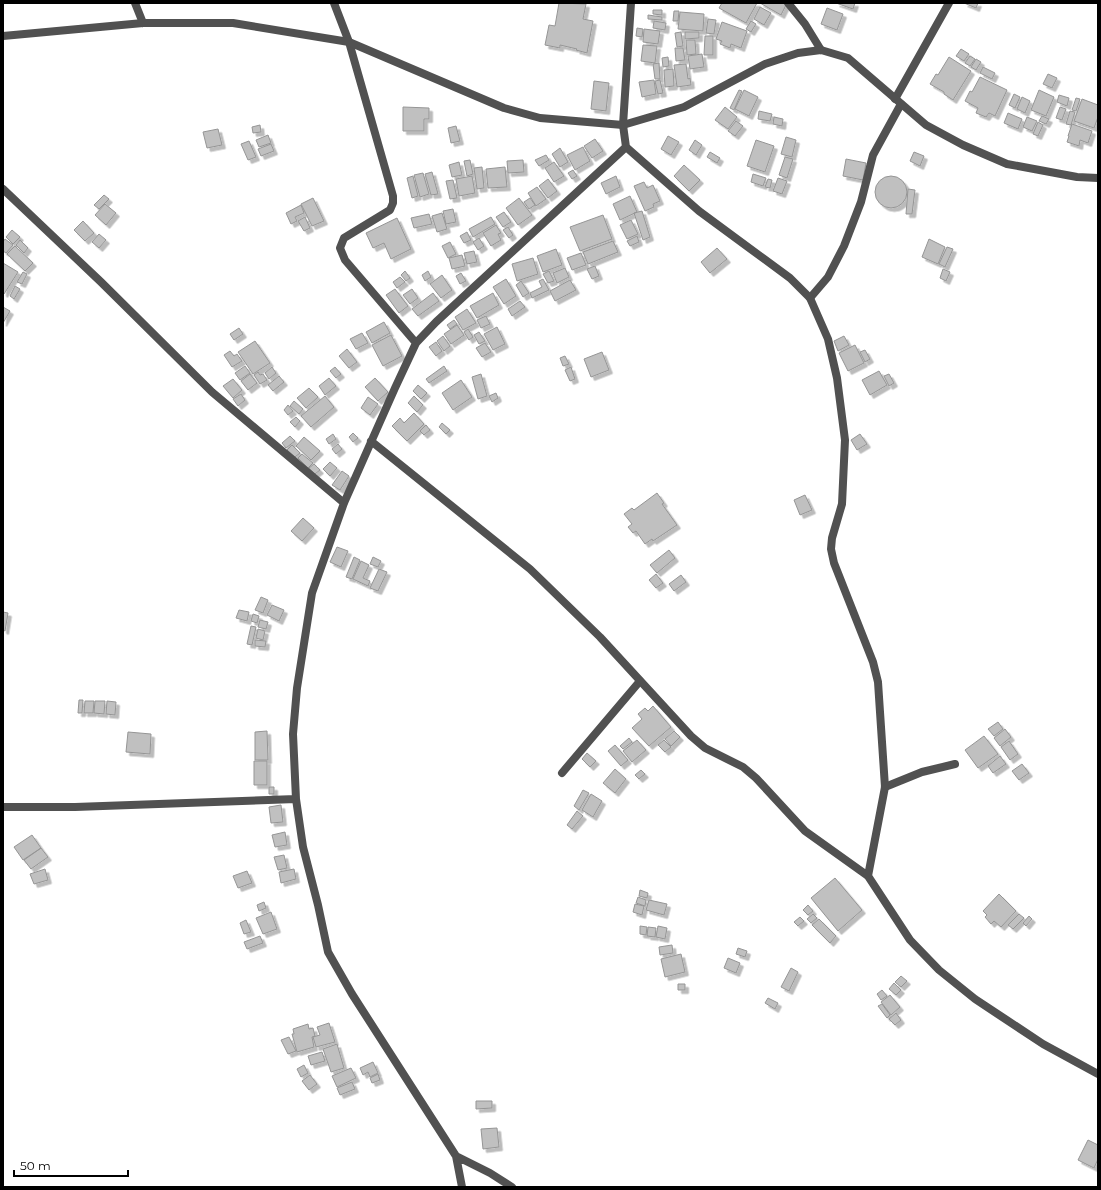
<svg xmlns="http://www.w3.org/2000/svg" width="1101" height="1190" font-family="Montserrat,sans-serif">
  <style>
    .building { fill: #c0c0c0; stroke: #959595; filter: url(#shadow) }
    .lines { fill: none; stroke-linecap: round; stroke-linejoin: round }
    .service { stroke: #515151; stroke-width: 8 }
    .minor { stroke: #515151; stroke-width: 8 }
    .tertiary { stroke: #515151; stroke-width: 8 }
  </style>
  <defs>
    <filter id="shadow"><feDropShadow dx="3.5" dy="3.5" stdDeviation="0" flood-color="#0004"/></filter>
  </defs>
  <rect width="100%" height="100%" fill="#fff"/>
  <path class="building" d="M559,3L586,4L583,19L593,21L587,53L576,50L577,49L560,45V48L545,45L549,25L555,26Z
    M722,3H757L746,23L719,8Z
    M760,3H783L786,5L781,15Z
    M836,3H855L853,9Z
    M964,3H978L976,8Z
    M760,7L771,13L764,25L754,19Z
    M827,8L843,14L837,30L821,24Z
    M653,10H662V15L653,14Z
    M674,11H679L678,21H673Z
    M680,12L704,14L703,31L678,29Z
    M648,15L662,17V20L648,19Z
    M708,19L716,20L714,34L706,33Z
    M654,21L666,23L665,30L653,28Z
    M751,21L756,24L751,32L746,29Z
    M722,22L747,31L741,48L731,44L730,48L720,44L722,41L716,39Z
    M637,28L643,29L642,37L636,36Z
    M644,29L660,31L658,44L643,42Z
    M681,32L683,46L677,47L675,33Z
    M685,32H699V38L685,39Z
    M705,36H713V55H704Z
    M686,40H695L696,54L687,55Z
    M643,45L657,46L655,63L641,61Z
    M675,48H683L685,60L676,61Z
    M961,49L969,54L964,61L956,56Z
    M702,54L704,67L690,69L688,56Z
    M970,56L975,59L970,66L965,63Z
    M668,57L669,66L663,67L662,58Z
    M949,57L971,71L953,100L944,94V92L930,84L936,74L938,75Z
    M976,59L981,62L976,70L971,67Z
    M659,63L660,79H655L653,64Z
    M686,64L688,79L690,78L691,85L677,87L674,65Z
    M983,67L995,73L992,79L980,73Z
    M673,69L674,86L665,87L664,70Z
    M1048,74L1057,78L1052,88L1043,84Z
    M980,77L1007,90L995,116L989,113L986,117L976,113L978,108L965,101L970,91L972,92Z
    M654,80L656,94L642,97L639,82Z
    M660,80L663,93L658,94L655,81Z
    M594,81L609,83L606,111L591,109Z
    M739,90L742,91L734,110L730,108Z
    M744,90L758,97L749,116L735,109Z
    M1039,90L1054,97L1046,116L1031,110Z
    M1014,94L1020,97L1015,108L1009,105Z
    M1059,95L1069,98L1067,106L1057,102Z
    M1022,97L1030,101L1025,113L1017,109Z
    M1076,98L1080,99L1076,111L1072,110Z
    M1082,99L1098,105V117L1094,128L1074,121Z
    M403,107L429,108V119H424V131H403Z
    M725,107L737,117L728,129L715,120Z
    M1060,107L1066,109L1062,120L1056,118Z
    M759,111L772,114L770,121L758,119Z
    M1070,111L1075,112L1071,125L1066,124Z
    M1008,113L1022,119L1018,129L1004,123Z
    M1042,116L1049,119L1046,124L1039,121Z
    M774,117L783,119L782,126L773,124Z
    M1027,117L1037,121L1032,131L1023,127Z
    M736,121L743,126L735,136L728,131Z
    M1038,122L1043,125L1038,136L1033,134Z
    M1072,124L1092,131L1088,143L1080,140L1079,146L1067,142L1069,136H1068Z
    M260,125L261,132L253,133L252,127Z
    M456,126L460,141L451,143L448,128Z
    M218,129L222,145L207,148L203,132Z
    M268,135L271,143L259,147L256,140Z
    M668,136L679,142L671,155L661,149Z
    M786,137L796,140L792,157L781,154Z
    M595,139L603,151L592,158L584,146Z
    M695,140L702,145L696,155L689,150Z
    M756,140L774,146L765,172L747,166Z
    M249,141L256,157L248,160L241,144Z
    M271,144L274,151L261,156L258,149Z
    M583,147L590,161L575,170L567,155Z
    M560,148L568,162L560,167L552,154Z
    M710,152L720,158L717,163L707,157Z
    M914,152L924,156L920,166L910,161Z
    M546,155L549,160L539,166L535,160Z
    M785,157L793,159L787,178L779,175Z
    M846,159L866,163L863,180L843,176Z
    M470,160L473,174L467,176L464,161Z
    M523,160L524,172L508,173L507,161Z
    M459,162L462,175L452,177L449,165Z
    M554,162L564,176L554,182L545,168Z
    M684,165L700,180L689,191L674,176Z
    M482,167L484,188L477,189L474,168Z
    M505,167L507,187L488,188L486,169Z
    M573,170L577,176L572,179L568,173Z
    M432,172L438,194L431,195L425,174Z
    M423,173L429,194L420,197L414,175Z
    M753,174L766,178L763,186L751,182Z
    M413,176L418,196L412,198L407,178Z
    M472,176L475,193L459,196L456,179Z
    M616,176L620,187L606,194L601,183Z
    M875 192a16 16 0 1 1 32 0a16 16 0 1 1-32 0Z
    M778,178L787,181L782,194L773,191Z
    M548,179L557,191L548,198L539,186Z
    M768,179L772,180L770,188L765,187Z
    M453,180L457,198L450,199L446,181Z
    M644,182L647,188L653,185L660,201L653,204L654,207L645,211L634,186Z
    M537,187L546,199L536,206L528,193Z
    M908,189L915,190L912,214H906Z
    M104,195L109,199L99,209L94,205Z
    M630,196L637,212L620,220L613,204Z
    M313,198L324,221L312,226L301,204Z
    M519,198L532,215L518,225L506,208Z
    M530,198L535,205L529,209L524,202Z
    M105,204L116,213L106,225L95,215Z
    M301,205L304,213L295,217L297,221L291,224L286,213Z
    M453,209L456,222L446,224L443,211Z
    M642,211L650,237L643,240L634,213Z
    M504,212L511,222L503,227L496,217Z
    M442,213L447,229L437,232L432,216Z
    M429,214L432,224L414,228L411,218Z
    M603,215L612,239L580,251L570,227Z
    M305,217L310,228L304,231L298,221Z
    M491,217L495,224L473,237L469,229Z
    M397,218L411,249L391,259L384,243L373,248L366,233Z
    M631,220L638,234L627,239L620,225Z
    M83,221L94,233L85,241L74,230Z
    M496,225L501,233L498,234L501,240L491,246L483,233Z
    M508,227L513,235L509,238L503,230Z
    M12,230L20,237L13,244L6,237Z
    M467,232L471,240L464,243L460,236Z
    M99,234L106,240L99,248L92,242Z
    M637,236L639,242L630,246L627,241Z
    M479,238L484,246L478,250L473,242Z
    M5,239L13,245L6,253L3,251V242Z
    M929,239L945,247L938,264L922,257Z
    M20,240L28,248L24,253L16,245Z
    M613,241L618,252L588,264L583,252Z
    M450,242L456,254L448,258L442,246Z
    M15,246L33,263L25,271L7,254Z
    M947,247L953,249L945,267L939,264Z
    M717,248L727,259L710,273L701,262Z
    M556,249L562,265L543,272L537,256Z
    M474,251L477,262L467,264L464,253Z
    M581,253L586,265L572,270L567,258Z
    M462,255L465,266L452,269L449,258Z
    M533,258L538,274L517,281L512,264Z
    M3,263L18,272L4,294L3,293Z
    M595,266L599,276L592,279L587,269Z
    M565,268L569,277L557,283L553,273Z
    M943,269L950,272L946,281L940,278Z
    M405,271L410,278L406,281L401,275Z
    M428,271L431,277L425,281L422,275Z
    M549,271L554,281L548,283L543,274Z
    M23,272L27,274L22,284L17,282Z
    M461,273L466,281L460,284L456,276Z
    M442,275L452,290L441,298L430,284Z
    M400,277L405,282L397,288L393,282Z
    M506,279L516,296L504,304L493,287Z
    M543,279L549,290L532,298L530,293L542,287L539,281Z
    M570,280L576,290L555,301L550,291Z
    M521,281L529,293L523,297L516,285Z
    M15,286L20,289L14,299L10,296Z
    M395,289L408,306L399,313L386,295Z
    M412,289L418,298L410,304L403,295Z
    M433,293L439,301L418,316L412,309Z
    M493,293L499,305L477,318L470,306Z
    M520,301L525,307L512,316L508,309Z
    M3,307L10,311L3,323Z
    M467,309L476,323L463,330L455,317Z
    M486,316L490,324L481,328L477,320Z
    M454,320L457,324L450,329L447,325Z
    M384,322L390,333L372,343L366,332Z
    M457,325L464,335L451,344L444,334Z
    M497,327L505,344L493,350L484,334Z
    M239,328L243,334L234,340L230,334Z
    M468,329L473,337L469,340L464,332Z
    M479,332L485,341L479,344L474,335Z
    M362,333L368,343L356,349L350,339Z
    M391,335L402,356L383,366L372,345Z
    M443,336L450,346L444,351L437,341Z
    M844,336L849,345L838,351L834,341Z
    M255,341L270,363L253,374L238,352Z
    M436,342L442,351L436,356L429,347Z
    M485,343L491,352L482,357L476,348Z
    M855,345L864,363L848,371L839,353Z
    M347,349L357,362L349,368L339,356Z
    M865,350L870,359L865,362L860,352Z
    M230,351L234,356L237,354L242,361L232,367L224,355Z
    M602,352L609,370L591,377L584,359Z
    M565,356L569,364L563,366L560,358Z
    M245,366L250,373L240,380L235,373Z
    M444,366L447,371L429,383L426,379Z
    M272,367L276,373L269,379L265,373Z
    M335,367L341,374L336,378L330,371Z
    M571,367L575,379L570,381L565,370Z
    M879,371L887,385L870,395L862,380Z
    M258,372L260,375L263,374L267,380L260,384L254,375Z
    M250,374L257,383L248,390L241,381Z
    M481,374L487,396L478,399L472,377Z
    M889,374L894,383L889,386L884,376Z
    M279,376L284,382L273,391L268,385Z
    M329,378L336,386L325,395L319,386Z
    M375,378L388,392L378,401L365,387Z
    M233,379L242,390L233,398L223,386Z
    M461,380L472,397L453,410L442,393Z
    M418,385L427,393L421,399L413,391Z
    M309,388L318,397L306,408L297,398Z
    M496,393L498,398L492,402L489,396Z
    M241,394L245,400L238,406L233,399Z
    M325,396L334,407L311,427L301,416Z
    M414,396L423,405L417,412L408,403Z
    M368,397L378,404L370,415L361,408Z
    M294,401L303,409L299,414L290,406Z
    M288,405L293,411L288,415L284,410Z
    M414,413L424,424L407,441L392,426L400,418L404,423Z
    M296,417L300,421L295,427L290,422Z
    M442,423L450,430L446,434L439,427Z
    M426,425L430,430L424,435L420,431Z
    M353,433L358,438L353,442L349,437Z
    M333,434L336,439L329,444L326,439Z
    M860,434L867,444L857,450L851,440Z
    M290,436L295,441L286,448L282,443Z
    M304,437L320,451L311,460L296,446Z
    M338,444L342,449L336,454L332,449Z
    M292,445L300,453L295,457L287,450Z
    M302,454L313,463L308,468L298,458Z
    M330,462L337,468L330,476L323,469Z
    M314,464L320,470L315,474L309,468Z
    M342,471L349,476L340,490L332,485Z
    M657,493L664,503L662,504L677,525L653,541L652,539L645,544L636,531L633,533L628,527L632,524L624,514L632,508L634,510Z
    M805,495L812,510L800,515L794,500Z
    M303,518L314,528L302,541L291,531Z
    M337,547L348,551L341,567L330,562Z
    M669,550L675,558L657,573L650,565Z
    M354,557L360,560L352,579L346,577Z
    M373,557L381,561L378,567L370,564Z
    M361,561L369,565L363,578L370,581L368,586L353,579Z
    M379,569L387,572L378,591L370,588Z
    M656,574L663,583L656,588L649,580Z
    M681,575L686,582L674,591L669,584Z
    M261,597L268,600L263,613L255,610Z
    M272,605L284,610L279,621L267,615Z
    M239,610L249,612L247,621L236,618Z
    M3,612L8,613L5,631L3,630Z
    M253,614L259,616L257,623L251,621Z
    M260,620L268,622L266,629L258,627Z
    M251,626L256,627L252,645L247,644Z
    M258,629L265,631L263,640L256,638Z
    M255,640L266,641L265,647L255,646Z
    M79,700H83L82,713H78Z
    M85,701H94L93,713H84Z
    M95,701H105L104,714L94,713Z
    M107,701L116,702L115,715L106,714Z
    M653,706L671,727L649,746L632,728L642,719L638,714L645,708L648,711Z
    M998,722L1003,729L994,736L988,729Z
    M1005,729L1011,737L1000,746L994,738Z
    M267,731L268,760H255V732Z
    M674,731L680,737L671,746L665,739Z
    M128,732L151,734L150,754L126,752Z
    M984,736L998,754L978,768L965,750Z
    M629,738L632,742L623,749L620,746Z
    M637,740L646,750L632,762L623,751Z
    M664,740L671,747L665,752L658,745Z
    M1009,741L1018,754L1010,760L1001,747Z
    M615,745L628,760L621,766L608,751Z
    M587,753L596,761L590,767L582,759Z
    M1000,756L1006,764L993,773L988,766Z
    M254,761H267V785H254Z
    M1022,764L1029,773L1019,780L1012,771Z
    M615,769L626,779L615,793L603,783Z
    M641,770L645,774L639,779L635,775Z
    M269,787H274V794H269Z
    M583,790L589,793L579,810L574,806Z
    M591,794L602,801L593,817L582,810Z
    M281,805L283,822L271,823L269,807Z
    M577,811L583,816L572,829L567,825Z
    M285,832L287,845L275,847L272,835Z
    M32,835L41,848L23,860L14,847Z
    M41,848L48,857L31,869L24,860Z
    M284,855L287,868L278,870L274,857Z
    M45,869L48,880L34,884L30,874Z
    M294,869L296,879L281,883L279,872Z
    M247,871L252,883L238,888L233,876Z
    M835,878L862,910L838,931L811,898Z
    M640,890L648,893L647,898L639,896Z
    M999,894L1016,911L1001,927L994,921L991,924L985,917L987,915L983,911Z
    M638,897L646,900L645,906L636,903Z
    M649,900L667,904L664,915L646,910Z
    M264,902L266,908L259,911L257,905Z
    M635,904L644,906L642,915L633,912Z
    M808,905L813,911L808,915L803,910Z
    M271,912L277,929L263,934L256,918Z
    M813,914L817,918L811,923L807,919Z
    M1019,914L1024,918L1013,929L1008,925Z
    M1029,916L1032,919L1026,926L1023,923Z
    M800,917L804,921L798,926L794,922Z
    M819,919L836,936L830,943L812,925Z
    M246,920L251,932L244,934L240,923Z
    M640,926L647,927L646,935L640,934Z
    M658,926L667,928L665,939L656,937Z
    M648,927L656,928L655,937L647,936Z
    M260,936L263,943L247,949L244,942Z
    M672,945L673,953L660,955L659,947Z
    M738,948L747,951L745,957L736,954Z
    M681,954L685,972L665,977L661,959Z
    M728,958L740,963L736,973L724,968Z
    M791,968L798,972L789,991L781,987Z
    M901,976L907,981L901,987L895,982Z
    M894,983L901,990L896,995L889,989Z
    M678,984H685V990H678Z
    M882,990L887,996L881,1000L877,994Z
    M890,995L900,1007L891,1015L881,1002Z
    M768,998L778,1003L775,1009L765,1003Z
    M882,1004L890,1015L887,1018L878,1006Z
    M896,1013L901,1020L895,1025L889,1019Z
    M329,1023L335,1042L316,1047L313,1037L320,1035L317,1027Z
    M308,1024L309,1029L313,1028L315,1036L312,1037L314,1047L297,1052L292,1034H294L293,1029Z
    M289,1037L296,1051L288,1054L281,1040Z
    M337,1044L344,1068L331,1072L323,1049Z
    M322,1052L325,1061L311,1065L308,1056Z
    M373,1062L378,1073L370,1077L368,1072L363,1075L360,1068Z
    M304,1065L308,1073L301,1077L297,1069Z
    M351,1068L356,1078L337,1087L332,1076Z
    M378,1074L380,1080L372,1083L370,1078Z
    M310,1075L317,1084L309,1090L302,1081Z
    M352,1082L355,1089L340,1095L337,1088Z
    M476,1101H492V1108L476,1109Z
    M497,1128L499,1147L483,1149L481,1129Z
    M1088,1140L1098,1145V1159L1094,1168L1078,1160Z"/>
  <g class="lines">
    <path class="service" d="M810,298L828,277L844,246L861,202L873,155L901,104
      M562,773L640,681
      M885,787L922,772L955,764"/>
    <path class="minor" d="M135,3L143,23
      M334,3L349,42L393,196V203L390,210L344,238L340,248L345,260L416,343
      M788,3L805,24L821,50
      M895,99L949,3
      M626,147L699,211L790,278L810,298L828,339L837,378L845,440L842,504L832,538L831,549L834,563L873,662L878,682L885,787L868,876
      M3,189L101,282L212,392L344,503
      M371,441L530,569L600,637L691,736L705,748L743,767L756,778L805,831L868,876L910,940L939,970L975,999L1043,1044L1098,1074
      M3,807H75L296,799
      M456,1156L490,1173L512,1187
      M462,1187L456,1156L352,994L328,952L318,905L303,847L296,799L293,734L297,688L312,593L344,503L395,388L416,343L436,322L626,147L623,125L631,3"/>
    <path class="tertiary" d="M3,36L143,23H233L349,42L504,108L540,118L623,125L684,107L765,64L798,53L821,50L848,58L926,125L963,145L1007,164L1077,177L1098,178"/>
  </g>
  <rect width="1101" height="1190" fill="none" stroke="#000000" stroke-width="8"/>
  <path d="M14 1170v6h114v-6" fill="none" stroke="#000000" stroke-width="2"/>
  <text x="20" y="1170" font-size="12" fill="#000000" stroke="#ffffff" stroke-width="3" paint-order="stroke">50 m</text>
</svg>
